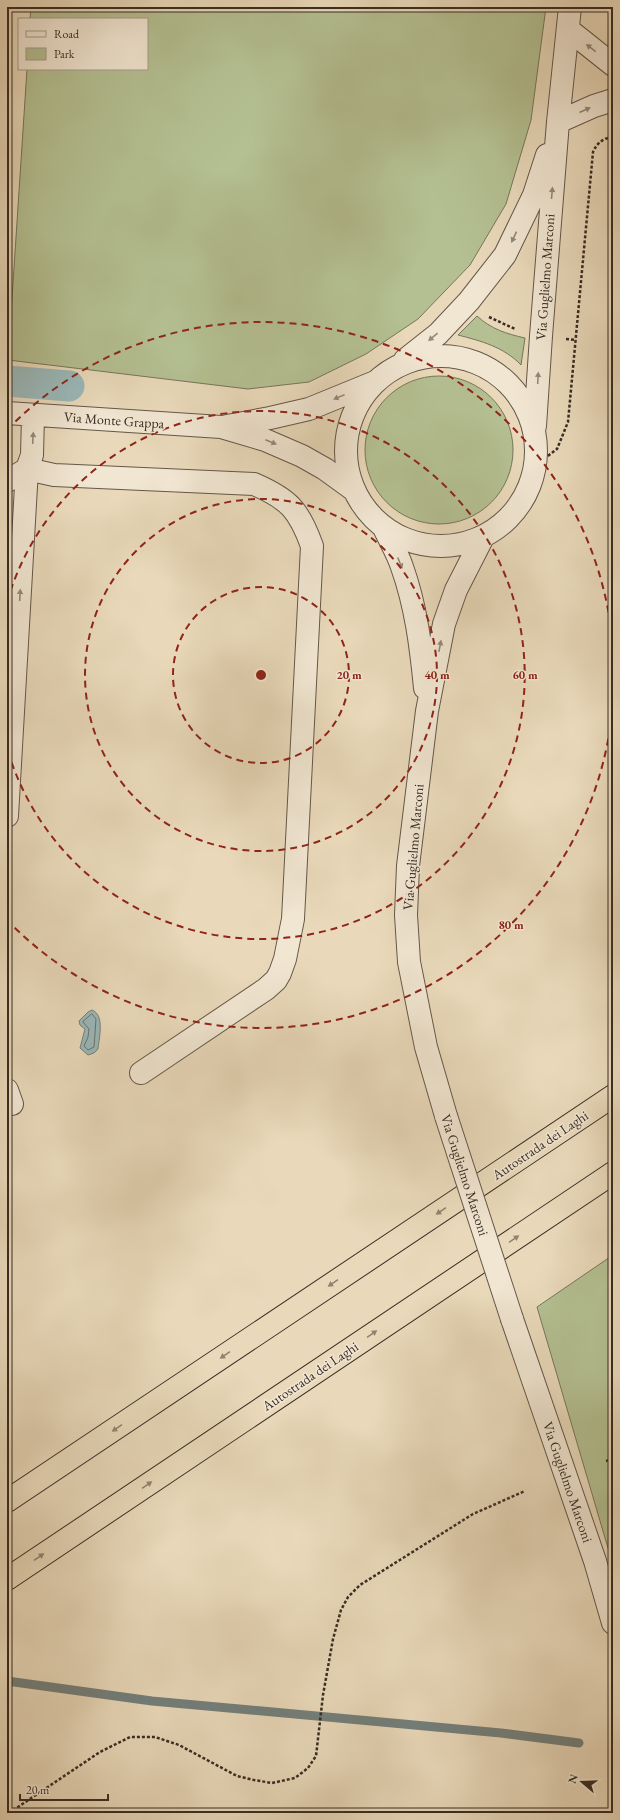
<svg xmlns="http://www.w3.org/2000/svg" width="620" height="1820" font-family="'EB Garamond',serif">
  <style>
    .green { fill: #b4c092; stroke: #76765b }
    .water { fill: #9ab8b9; stroke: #73807d }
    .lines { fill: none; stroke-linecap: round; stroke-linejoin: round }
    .shore { stroke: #69726e; stroke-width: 1 }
    .stream { stroke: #73807d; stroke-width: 9 }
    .canal { stroke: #9ab8b9; stroke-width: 31 }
    .minor-casing { stroke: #64574a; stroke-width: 24 }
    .highway-casing { stroke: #382c24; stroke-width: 24 }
    .path { stroke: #382c24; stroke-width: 2.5; stroke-dasharray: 3 2; stroke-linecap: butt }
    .minor { stroke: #f1e6d2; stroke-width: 22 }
    .highway { stroke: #e9d9ba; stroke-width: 22 }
    .minor-bridge-casing { stroke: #64574a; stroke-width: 24; stroke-linecap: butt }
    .minor-bridge { stroke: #f1e6d2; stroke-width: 22 }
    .oneway { fill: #94897b }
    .oneway2 { fill: #90826f }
    .ring { fill: none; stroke: #8f2418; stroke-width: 2; stroke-dasharray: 7 5 }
    .labels { text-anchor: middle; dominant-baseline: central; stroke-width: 3; stroke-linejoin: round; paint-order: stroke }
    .street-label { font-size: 14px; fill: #382c24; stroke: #f1e6d2 }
    .centre { fill: #8f2418; stroke: #f1e6d2; stroke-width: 2 }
    .ring-label { font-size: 12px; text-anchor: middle; font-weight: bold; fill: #8f2418; stroke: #f1e6d2; stroke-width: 3; stroke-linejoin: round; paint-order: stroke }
  </style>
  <rect width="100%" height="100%" fill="#e9d9ba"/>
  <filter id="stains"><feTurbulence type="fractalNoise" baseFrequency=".005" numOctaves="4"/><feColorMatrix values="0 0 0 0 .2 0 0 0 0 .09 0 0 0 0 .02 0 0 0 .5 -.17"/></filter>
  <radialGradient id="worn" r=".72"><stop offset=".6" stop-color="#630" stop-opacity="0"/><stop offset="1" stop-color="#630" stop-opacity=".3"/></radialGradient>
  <path class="green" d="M31,7H546L531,120L506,204L470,265L418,319L366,354L309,382L248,389L8,360L27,69H147V19H30Z
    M477,316C491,329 507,334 525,338L521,365C504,347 481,341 458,335Z
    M365 450a74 74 0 1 1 148 0a74 74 0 1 1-148 0Z
    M613,1255V1565L537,1307Z"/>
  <path class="water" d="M92,1010C105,1015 99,1038 98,1049L94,1053L88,1055L80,1048L85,1029L80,1025L79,1021L88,1012Z"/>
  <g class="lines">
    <path class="shore" d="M92,1014L96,1019L94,1047L88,1050L84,1046L88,1037L89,1029L83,1022Z"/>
    <path class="stream" d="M7,1681L152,1701L501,1733L579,1743"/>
    <path class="canal" d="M7,381L69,386"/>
    <g class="minor-casing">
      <path id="minor" d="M569,30L613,65
        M558,122L594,106L613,100
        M346 451a95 95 0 1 1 190 0a95 95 0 1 1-190 0Z
        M405,360L438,334L469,301L505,255L534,195L547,155
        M7,413L221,427L265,440L302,456L325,469L354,490
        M227,426L270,418L309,409L375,382
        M535,426L541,336L558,122L570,7
        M7,481L27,469L54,475L254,484C289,499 299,510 312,546L293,919L285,959L280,973L276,980L266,989L141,1073
        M384,528C390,541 398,554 402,567C416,606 421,647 425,688
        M7,816L27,469L32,455L33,415
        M7,1090L12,1104
        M446,1116L426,1047L409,962L406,915L408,866L427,711L444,624L456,590L483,537
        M512,1319L595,1561L613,1623"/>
    </g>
    <g class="highway-casing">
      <path id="highway" d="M7,1501L613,1096
        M7,1579L613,1173"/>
    </g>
    <path class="path" d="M489,317L515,329
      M566,339L576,340
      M536,465L557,449L568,422L593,152C597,143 603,138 613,137
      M606,1461L613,1459
      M9,1813L100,1752L130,1737H155L179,1745L237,1776L254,1780L272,1783L295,1778L308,1768L316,1756L323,1695L333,1639L341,1610L348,1597L360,1585L473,1514L525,1491"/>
    <use href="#minor" class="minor"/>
    <use href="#highway" class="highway"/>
    <g class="minor-bridge-casing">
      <path id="minor-bridge" d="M446,1116L512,1319"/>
    </g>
    <use href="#minor-bridge" class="minor-bridge"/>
  </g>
  <defs><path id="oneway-solid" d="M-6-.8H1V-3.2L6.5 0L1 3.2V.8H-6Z"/></defs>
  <g class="oneway">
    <use href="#oneway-solid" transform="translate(591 48) rotate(-142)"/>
    <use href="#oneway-solid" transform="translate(585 110) rotate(-24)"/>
    <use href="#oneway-solid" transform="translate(552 193) rotate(-85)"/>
    <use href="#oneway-solid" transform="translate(514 237) rotate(115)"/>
    <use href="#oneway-solid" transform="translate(433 337) rotate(140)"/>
    <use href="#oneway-solid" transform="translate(538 378) rotate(-87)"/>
    <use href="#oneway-solid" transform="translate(339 397) rotate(158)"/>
    <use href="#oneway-solid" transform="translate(33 438) rotate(-87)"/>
    <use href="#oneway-solid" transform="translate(271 442) rotate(23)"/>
    <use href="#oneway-solid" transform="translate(400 563) rotate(68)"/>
    <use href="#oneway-solid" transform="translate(20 595) rotate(-87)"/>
    <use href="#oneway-solid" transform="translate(440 646) rotate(-79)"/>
  </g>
  <g class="oneway2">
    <use href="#oneway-solid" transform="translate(441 1211) rotate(146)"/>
    <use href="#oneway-solid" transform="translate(514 1239) rotate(-34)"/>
    <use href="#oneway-solid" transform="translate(333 1283) rotate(146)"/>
    <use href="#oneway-solid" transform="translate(372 1334) rotate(-34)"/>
    <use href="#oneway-solid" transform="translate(225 1355) rotate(146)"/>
    <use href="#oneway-solid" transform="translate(117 1428) rotate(146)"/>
    <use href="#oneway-solid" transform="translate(147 1485) rotate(-34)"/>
    <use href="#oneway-solid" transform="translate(39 1557) rotate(-34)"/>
  </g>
  <g class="ring">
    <circle cx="261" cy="675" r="88"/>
    <circle cx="261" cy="675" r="176"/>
    <path d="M7 602A264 264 0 1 1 7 748"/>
    <path d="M613 703A353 353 0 0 1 7 920M7 430A353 353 0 0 1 613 647"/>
  </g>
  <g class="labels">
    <g class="street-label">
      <text transform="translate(545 277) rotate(-86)">Via Guglielmo Marconi</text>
      <text transform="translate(114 420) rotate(4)">Via Monte Grappa</text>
      <text transform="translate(413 847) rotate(-85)">Via Guglielmo Marconi</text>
      <text transform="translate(540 1145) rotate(-34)">Autostrada dei Laghi</text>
      <text transform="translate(465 1175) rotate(72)">Via Guglielmo Marconi</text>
      <text transform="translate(310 1376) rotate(-34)">Autostrada dei Laghi</text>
      <text transform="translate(568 1482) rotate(71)">Via Guglielmo Marconi</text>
    </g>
  </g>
  <circle cx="261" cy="675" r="6" class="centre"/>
  <g class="ring-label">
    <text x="349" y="679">20 m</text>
    <text x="437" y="679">40 m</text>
    <text x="525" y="679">60 m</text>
    <text x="511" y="929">80 m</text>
  </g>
  <rect width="620" height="1820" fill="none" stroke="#e9d9ba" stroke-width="24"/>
  <rect x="8" y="8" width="604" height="1804" fill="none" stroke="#382c24" stroke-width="2"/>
  <rect x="12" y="12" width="596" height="1796" fill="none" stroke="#382c24"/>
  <rect x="18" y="18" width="130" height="52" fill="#f1e6d2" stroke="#a79c8c"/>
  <rect x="26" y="31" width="20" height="6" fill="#f1e6d2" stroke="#a79c8c"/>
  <text x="54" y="38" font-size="12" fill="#382c24">Road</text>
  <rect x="26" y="48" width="20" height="12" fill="#b4c092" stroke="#a79c8c"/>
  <text x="54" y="58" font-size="12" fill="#382c24">Park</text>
  <g transform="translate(582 1782) rotate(289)" stroke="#f1e6d2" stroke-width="3" paint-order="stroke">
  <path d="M0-3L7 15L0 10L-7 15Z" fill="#382c24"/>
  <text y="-6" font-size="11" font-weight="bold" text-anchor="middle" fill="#382c24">N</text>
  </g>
  <path d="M20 1794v6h88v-6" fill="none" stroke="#382c24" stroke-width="2"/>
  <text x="26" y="1794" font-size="12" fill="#382c24" stroke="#f1e6d2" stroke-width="3" paint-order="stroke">20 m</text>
  <rect width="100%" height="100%" filter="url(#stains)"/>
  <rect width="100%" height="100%" fill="url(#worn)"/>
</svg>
